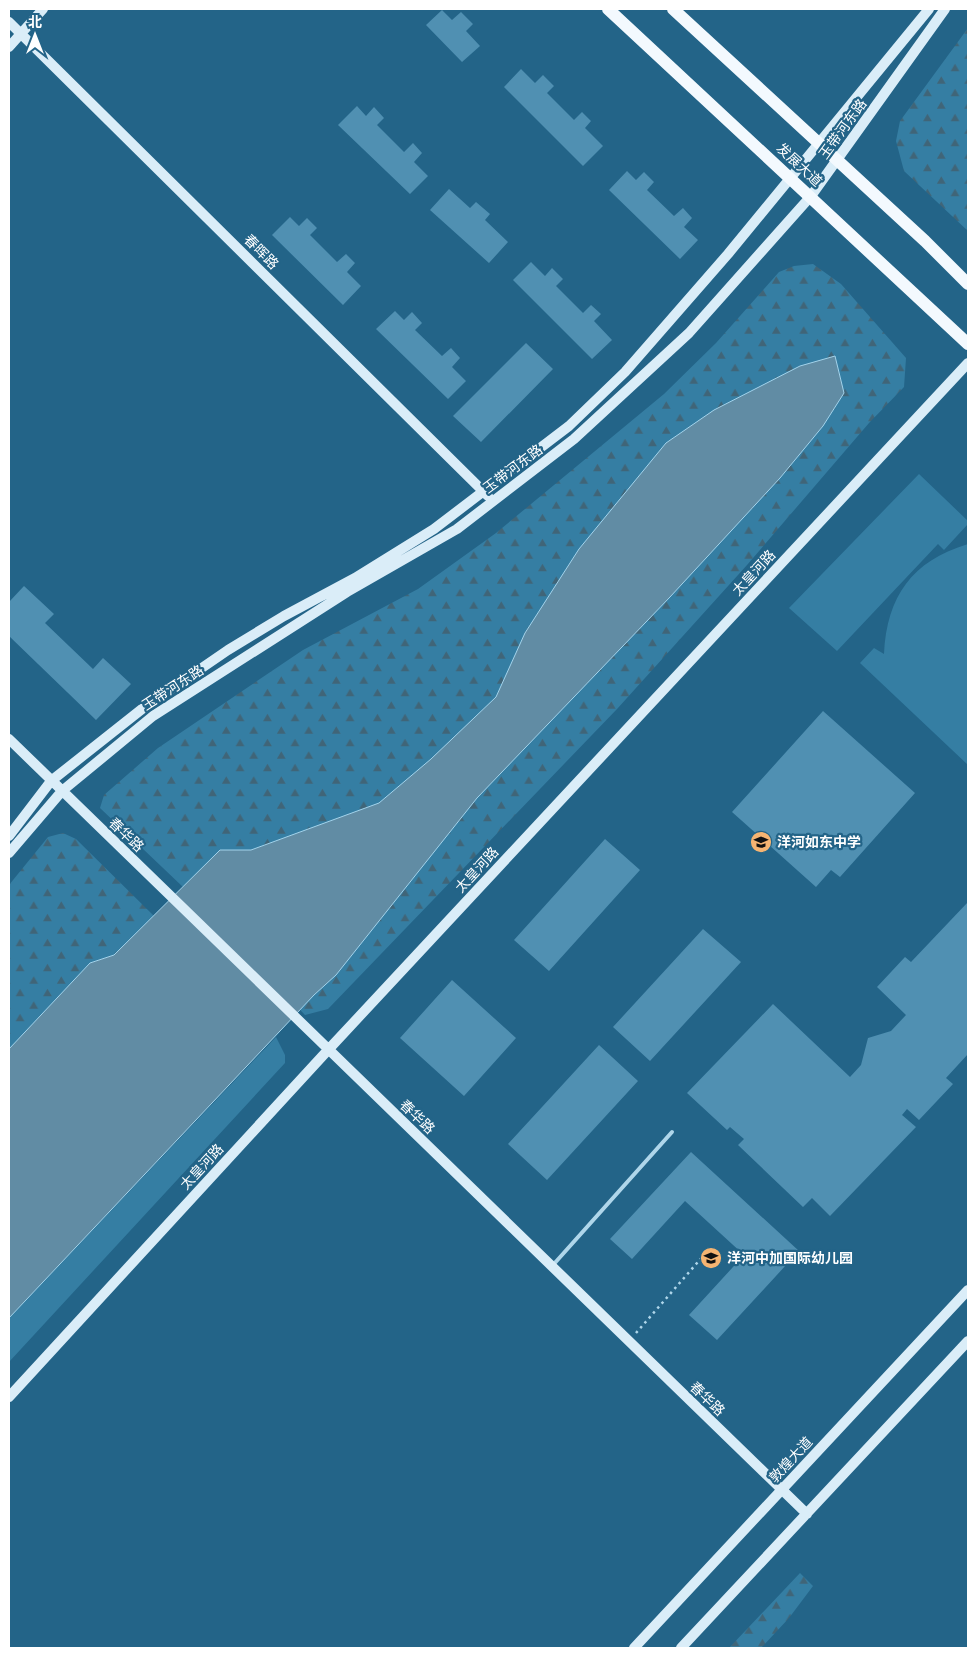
<svg xmlns="http://www.w3.org/2000/svg" width="977" height="1657" font-family="'Varela Round','Noto Sans SC',sans-serif">
  <style>
    .green { fill: #357ea3 }
    .forest { fill: url(#forest-firs) }
    .water { fill: #618ca4; stroke: #a3d3eb }
    .building { fill: #5090b2 }
    .lines { fill: none; stroke-linecap: round; stroke-linejoin: round }
    .path { stroke: #afd6ea; stroke-width: 2.5; stroke-dasharray: 2.5 4; stroke-linecap: butt }
    .lane { stroke: #afd6ea; stroke-width: 4 }
    .secondary { stroke: #daedf8; stroke-width: 10 }
    .primary { stroke: #f3f9fe; stroke-width: 12 }
    .labels { text-anchor: middle; dominant-baseline: central; stroke-width: 4.5; stroke-linejoin: round; paint-order: stroke }
    .street-label { font-size: 14px; fill: #fff; stroke: #236488 }
    .poi-label { font-size: 14px; font-weight: bold; fill: #fff; stroke: #236488; text-anchor: start }
  </style>
  <defs>
    <pattern id="forest-firs" width="22" height="20" patternUnits="userSpaceOnUse" patternTransform="scale(1.25)"><rect width="22" height="20" fill="#357ea3"/><path d="M5 1l3.5 6h-7zM16 11l3.5 6h-7z" fill="#406578"/></pattern>
  </defs>
  <rect width="100%" height="100%" fill="#236488"/>
  <path class="green" d="M919,474L968,521V524L944,550L938,544L837,651L789,608Z
    M968,544V765L860,663L874,648L884,654C887,596 912,561 968,544Z
    M276,1037L285,1055V1063L9,1362V1318Z"/>
  <path class="forest" d="M968,28V231L904,171L896,141L900,121Z
    M813,264L841,284L906,358L904,387L869,423L747,565L617,709L328,1009L305,1015L183,887L100,808L104,795L158,748L303,650L418,589L496,533L664,394L716,343L779,272L794,266Z
    M63,833L76,839L154,916L114,955L90,963L9,1049V885L48,837Z
    M800,1573L813,1586L789,1618L761,1648H729Z"/>
  <path class="water" d="M835,356L844,393L823,426L780,478L670,597L477,798L336,975L314,995L9,1318V1049L90,963L114,955L220,850H251L379,803L431,759L496,697L525,633L579,549L666,443L714,410L800,366Z"/>
  <path class="building" d="M442,10L452,20L461,12L473,24L466,31L480,46L462,62L426,25Z
    M521,69L535,83L543,75L554,86L547,93L574,120L582,112L591,121L585,128L603,146L583,166L504,87Z
    M357,106L366,116L374,107L384,118L377,125L404,152L413,143L422,153L414,162L428,176L410,194L338,125Z
    M627,171L636,180L644,172L654,182L647,190L674,216L683,208L692,218L684,227L698,240L680,259L609,190Z
    M449,189L470,208L476,202L490,214L485,220L508,242L489,263L430,210Z
    M290,217L299,226L307,218L317,228L310,235L337,262L346,254L355,263L347,272L361,286L343,305L272,235Z
    M531,262L545,276L552,268L563,279L556,286L583,313L591,305L601,314L594,321L612,340L592,359L513,280Z
    M395,311L404,320L412,312L422,323L415,330L442,356L451,348L460,358L452,367L466,381L448,399L376,329Z
    M526,343L553,369L481,442L453,416Z
    M24,586L54,614L45,623L93,669L103,658L131,684L96,720L9,636V602Z
    M823,711L915,793L840,877L831,870L816,887L732,812Z
    M605,839L640,870L549,971L514,940Z
    M968,902V1054L946,1078L953,1084L919,1120L907,1109L902,1115L916,1127L830,1216L812,1198L803,1207L738,1145L744,1139L730,1127L727,1130L687,1093L773,1004L850,1077L861,1065L868,1038L891,1031L906,1015L877,987L905,957L911,962Z
    M703,929L741,962L650,1061L613,1027Z
    M452,980L516,1038L464,1096L400,1038Z
    M599,1045L638,1081L547,1180L508,1144Z
    M691,1152L799,1251L717,1340L689,1315L744,1255L685,1201L632,1259L610,1239Z"/>
  <g class="lines">
    <path class="path" d="M636,1333L711,1247"/>
    <path class="lane" d="M553,1265L672,1132"/>
    <path class="secondary" d="M9,22L488,496
      M9,47L43,9
      M9,739L807,1514
      M9,836L51,781L142,709L228,650L284,616L355,578L434,529L569,426L625,372L728,254L929,9
      M9,853L62,791L153,716L347,592L457,529L574,439L689,333L811,196L945,9
      M9,1397L328,1050L968,363
      M634,1648L968,1290
      M681,1648L968,1341"/>
    <path class="primary" d="M608,9L968,344
      M673,9L925,241L968,284"/>
  </g>
  <defs>
    <g id="school-disc" transform="scale(1.125)"><circle r="9.5" fill="#f5b472" stroke="#236488"/><path d="M0-5L7-2L0 1L-7-2ZM-4 1L0 2.5L4 1V4Q0 6-4 4Z" fill="#111"/></g>
  </defs>
  <g fill-rule="evenodd">
    <use href="#school-disc" x="761" y="842"/>
    <use href="#school-disc" x="711" y="1258"/>
  </g>
  <g class="labels">
    <g class="street-label">
      <text transform="translate(843 129) rotate(-54)">玉带河东路</text>
      <text transform="translate(799 165) rotate(43)">发展大道</text>
      <text transform="translate(261 252) rotate(45)">春晖路</text>
      <text transform="translate(513 469) rotate(-37)">玉带河东路</text>
      <text transform="translate(754 573) rotate(-47)">太皇河路</text>
      <text transform="translate(173 688) rotate(-33)">玉带河东路</text>
      <text transform="translate(126 835) rotate(44)">春华路</text>
      <text transform="translate(477 870) rotate(-47)">太皇河路</text>
      <text transform="translate(417 1117) rotate(44)">春华路</text>
      <text transform="translate(202 1167) rotate(-47)">太皇河路</text>
      <text transform="translate(707 1399) rotate(44)">春华路</text>
      <text transform="translate(791 1460) rotate(-47)">敦煌大道</text>
    </g>
    <g class="poi-label">
      <text x="777" y="842">洋河如东中学</text>
      <text x="727" y="1258">洋河中加国际幼儿园</text>
    </g>
  </g>
  <rect width="977" height="1657" fill="none" stroke="#ffffff" stroke-width="20"/>
  <g transform="translate(35 35)" stroke="#236488" stroke-width="4" paint-order="stroke">
  <path d="M0-4L9 19L0 12L-9 19Z" fill="#ffffff"/>
  <text y="-8" font-size="14" font-weight="bold" text-anchor="middle" fill="#ffffff">北</text>
  </g>
</svg>
